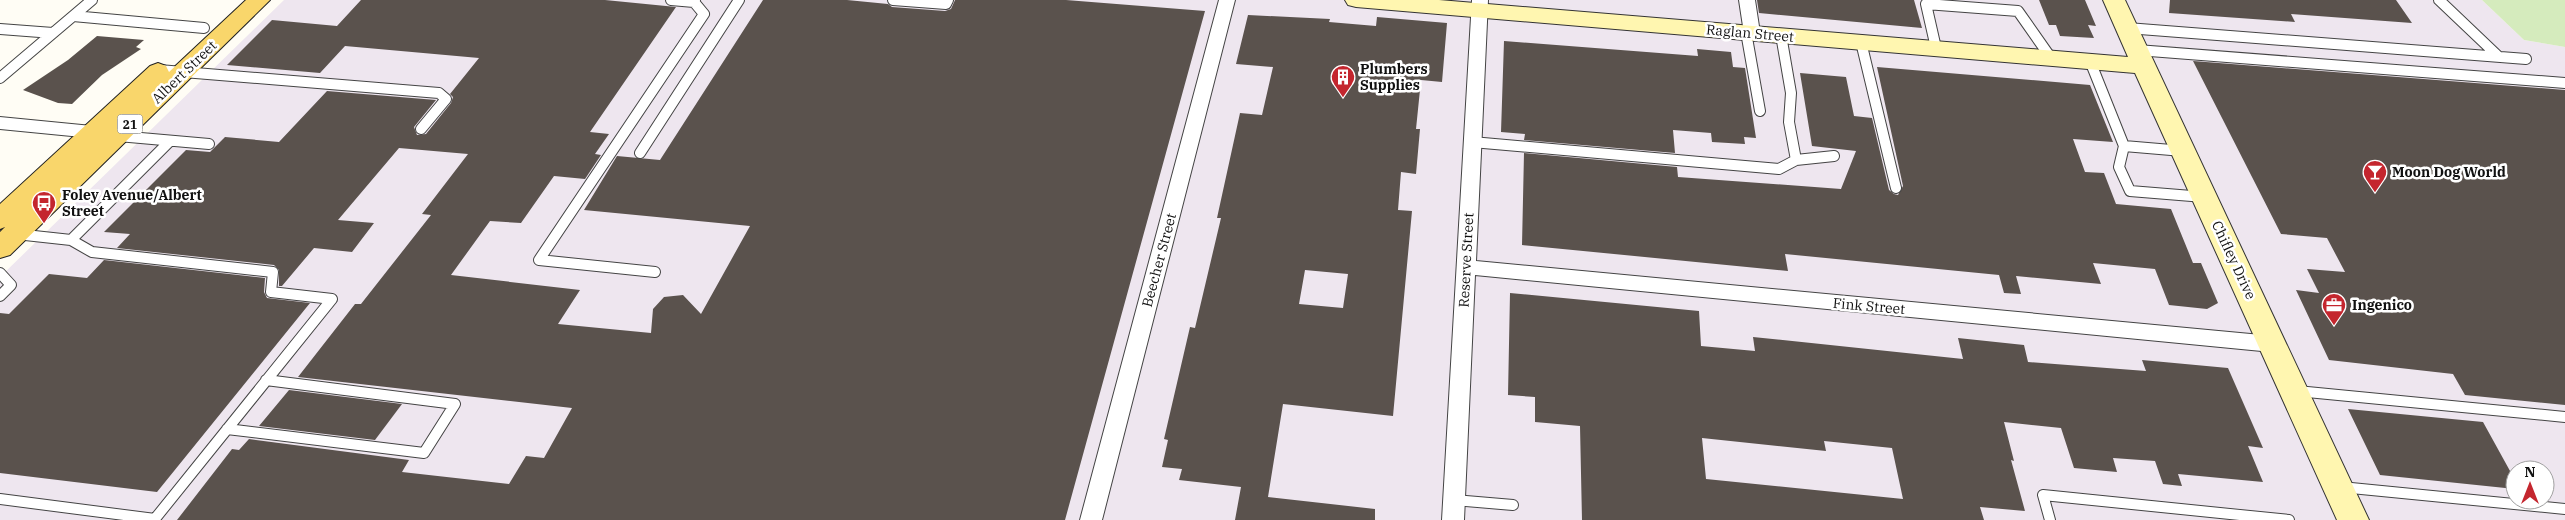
<svg xmlns="http://www.w3.org/2000/svg" width="2565" height="520" font-family="'IBM Plex Serif',serif">
  <style>
    .industrial { fill: #eee6ef; fill-rule: evenodd }
    .green { fill: #d5ebbd }
    .building { fill: #5a524d; fill-rule: evenodd }
    .lines { fill: none; stroke-linecap: round; stroke-linejoin: round }
    .lane-casing { stroke: #444; stroke-width: 12 }
    .street-casing { stroke: #444; stroke-width: 2 }
    .secondary-casing { stroke: #333; stroke-width: 2 }
    .primary-casing { stroke: #222; stroke-width: 2 }
    .lane { stroke: #fff; stroke-width: 10 }
    .street { fill: #fff; fill-rule: evenodd }
    .secondary { fill: #fff6b0; fill-rule: evenodd }
    .primary { fill: #f9d66b; fill-rule: evenodd }
    .labels { text-anchor: middle; dominant-baseline: central; stroke-width: 5; stroke-linejoin: round; paint-order: stroke }
    .shield { fill: #fff; stroke: #585858; stroke-width: 1 }
    .shield-label { font-size: 12px; font-weight: bold; fill: #111 }
    .street-label { font-size: 14px; fill: #111; stroke: #fff }
    .poi-label { font-size: 14px; font-weight: bold; fill: #111; stroke: #fff; text-anchor: start }
  </style>
  <rect width="100%" height="100%" fill="#fffdf5"/>
  <path class="industrial" d="M284,0H2482L2524,40L2565,47V520H0V277ZM2515,470H2545V500H2515Z"/>
  <path class="green" d="M2482,0H2565V47L2524,40Z"/>
  <path class="building" d="M361,0H605L676,7L590,132L609,134L595,154L601,155L585,179L554,176L521,223L490,221L451,275L580,290L558,324L651,333L653,309L664,297L683,295L701,314L750,226L584,210L617,156L660,160L763,0H847L888,4L892,7L945,11L951,9L955,0H1066L1205,11L1065,520H177L232,449L239,450L249,439L409,460L402,472L509,484L526,456L544,458L572,408L298,377L355,304H361L431,215L422,214L468,154L399,148L338,220L374,223L352,252L314,248L282,286H279V270L274,265L117,248L130,234L104,232L186,150L210,152L225,137L279,142L327,91L436,100L414,127L417,135L426,134L451,103L453,97L450,94L479,58L345,46L320,73L227,65L272,20L337,26Z
    M1757,0H1914L1922,28L1759,13Z
    M2039,0H2085L2096,26L2088,25L2094,38L2060,36L2056,25H2049Z
    M2170,0H2396L2412,23L2291,14L2295,22L2169,13Z
    M1248,15L1330,19L1329,22L1376,26L1377,17L1447,23L1442,82L1421,80L1416,129H1420L1416,174L1401,172L1398,210L1412,211L1393,416L1283,404L1268,497L1375,509V520H1235L1241,487L1179,480L1182,469L1162,467L1168,440L1164,439L1190,327L1195,328L1221,218H1217L1240,113L1262,115L1273,67L1236,64ZM1305,270L1348,274L1343,308L1299,304Z
    M97,36L144,40L136,47L141,49L102,75L72,104L58,103L23,90L68,60Z
    M1504,41L1698,56L1697,49L1731,52L1733,67L1745,68L1756,138L1744,137L1745,144L1712,142L1711,133L1673,130L1675,153L1524,140L1525,134L1501,132Z
    M2193,61L2565,90V405L2465,395L2453,374L2329,360L2296,290L2319,293L2307,269L2345,272L2327,238L2281,234Z
    M1877,67L2090,85L2113,142L2073,139L2085,172L2104,173L2116,204L2171,209L2193,263H2201L2218,303L2207,309L2169,305L2155,269L2093,263L2101,284L2016,276L2021,294L2004,293L1999,275L1785,254L1788,271L1522,245L1524,153L1677,167L1678,177L1841,189L1856,151L1812,146L1800,73L1846,77L1854,116L1872,118L1889,190L1894,194L1898,195L1903,186Z
    M104,260L265,278L264,292L267,298L310,303L157,492L0,473V313L9,314L49,274L87,278Z
    M1510,293L1699,311L1701,346L1755,351L1753,337L1963,359L1958,338L2024,345L2028,362L2146,371L2142,360L2228,368L2263,448L2248,446L2263,482L2178,474L2182,486L2163,484L2155,461L2113,458L2117,472L2074,468L2061,428L2004,422L2014,461L2011,460L2025,511L1980,507L1984,520H1582L1580,426L1535,422V397L1508,395ZM1702,438L1826,451L1824,441L1892,448L1903,499L1706,479Z
    M289,390L402,404L375,440L259,426Z
    M2348,409L2483,422L2515,480V489L2380,475Z"/>
  <g class="lines">
    <g class="lane-casing">
      <path id="lane" d="M671,0L694,2L695,0
        M893,0L946,4L948,0
        M2439,0L2499,57
        M73,16L204,28
        M2127,28L2526,59
        M0,29L53,33
        M1746,32L1760,111
        M1781,35L1791,93L1789,122L1796,160
        M1861,42L1896,188
        M1936,48L1926,4L2018,11L2051,58
        M2137,50L2565,83
        M2090,61L2124,146L2119,167L2130,191L2204,197
        M159,70L439,93L446,99L421,129
        M0,78L92,0
        M118,136L209,144
        M1472,142L1779,169L1796,160L1834,156
        M2124,146L2183,151
        M640,153L739,0
        M16,234L71,240L92,252L273,272L271,292L332,299L154,520
        M71,240L170,141
        M655,272L539,260L704,14L694,2
        M0,273L11,285L0,296
        M2297,391L2565,417
        M227,429L424,453L455,404L266,380
        M2341,487L2565,509
        M0,499L155,519
        M1454,500L1513,505
        M2050,520L2043,495L2289,520"/>
    </g>
    <g class="street-casing">
      <path id="street" d="M1219,0H1235L1102,520H1080Z
        M1472,0H1488L1476,261L2272,336L2279,339L2282,344L2279,349L2272,352L1475,275L1464,520H1442Z
        M1739,0H1755L1760,33L1758,36L1752,38L1744,33Z
        M0,117L92,126L98,128L101,132L98,136L92,138L0,129Z"/>
    </g>
    <g class="secondary-casing">
      <path id="secondary" d="M1345,0H1439L2128,57L2103,0H2125L2369,520H2337L2135,73L1356,7L1348,5Z"/>
    </g>
    <g class="primary-casing">
      <path id="primary" d="M246,0H270L10,255L0,258V232L5,227L0,229V204L150,66L158,63L166,66L169,72Z"/>
    </g>
    <use href="#lane" class="lane"/>
    <use href="#street" class="street"/>
    <use href="#secondary" class="secondary"/>
    <use href="#primary" class="primary"/>
  </g>
  <defs>
    <g id="building-pin" transform="scale(1.25)"><path d="M0 17L-7.5 6A9.5 9.5 0 1 1 7.5 6Z" fill="#c4262e" stroke="#fff"/><path d="M-4-6H4V6H1V3H-1V6H-4ZM-2.5-4.3h1.7v1.8h-1.7ZM.8-4.3h1.7v1.8H.8ZM-2.5-1h1.7V.8h-1.7ZM.8-1h1.7V.8H.8Z" fill="#fff"/></g>
    <g id="bar-pin" transform="scale(1.25)"><path d="M0 17L-7.5 6A9.5 9.5 0 1 1 7.5 6Z" fill="#c4262e" stroke="#fff"/><path d="M-6-5H6L.8 .8V4.5H3.5V6h-7V4.5H-.8V.8Z" fill="#fff"/></g>
    <g id="bus-pin" transform="scale(1.25)"><path d="M0 17L-7.5 6A9.5 9.5 0 1 1 7.5 6Z" fill="#c4262e" stroke="#fff"/><path d="M-5-6H5V4H4V6H2V4H-2V6H-4V4H-5ZM-3.5-4V0h7V-4ZM-3.5 1.2v1.5H-2V1.2ZM2 1.2v1.5H3.5V1.2Z" fill="#fff"/></g>
    <g id="office-pin" transform="scale(1.25)"><path d="M0 17L-7.5 6A9.5 9.5 0 1 1 7.5 6Z" fill="#c4262e" stroke="#fff"/><path d="M-6-3h4V-5.5h4V-3h4V5H-6ZM-1-4.5V-3h2v-1.5ZM-6 0V1H6V0Z" fill="#fff"/></g>
  </defs>
  <g fill-rule="evenodd">
    <use href="#building-pin" x="1343" y="77"/>
    <use href="#bar-pin" x="2375" y="172"/>
    <use href="#bus-pin" x="44" y="203"/>
    <use href="#office-pin" x="2334" y="305"/>
  </g>
  <g class="labels">
    <rect class="shield" x="117.5" y="114.5" width="25" height="19" rx="4"/>
    <g class="shield-label">
      <text x="130" y="124">21</text>
    </g>
    <g class="street-label">
      <text transform="translate(1750 33) rotate(5)">Raglan Street</text>
      <text transform="translate(184 72) rotate(-44)">Albert Street</text>
      <text transform="translate(1159 260) rotate(-75)">Beecher Street</text>
      <text transform="translate(1466 260) rotate(-87)">Reserve Street</text>
      <text transform="translate(2234 260) rotate(65)">Chifley Drive</text>
      <text transform="translate(1869 306) rotate(5)">Fink Street</text>
    </g>
    <g class="poi-label">
      <text x="1360" y="69">Plumbers<tspan x="1360" dy="16">Supplies</tspan></text>
      <text x="2392" y="172">Moon Dog World</text>
      <text x="62" y="195">Foley Avenue/Albert<tspan x="62" dy="16">Street</tspan></text>
      <text x="2352" y="305">Ingenico</text>
    </g>
  </g>
  <g transform="translate(2530 485)"><circle r="24" fill="#ffffff" stroke="#a0a0a0"/>
  <path d="M0-4L9 19L0 12L-9 19Z" fill="#c4262e"/>
  <text y="-8" font-size="14" font-weight="bold" text-anchor="middle" fill="#111111">N</text>
  </g>
</svg>
